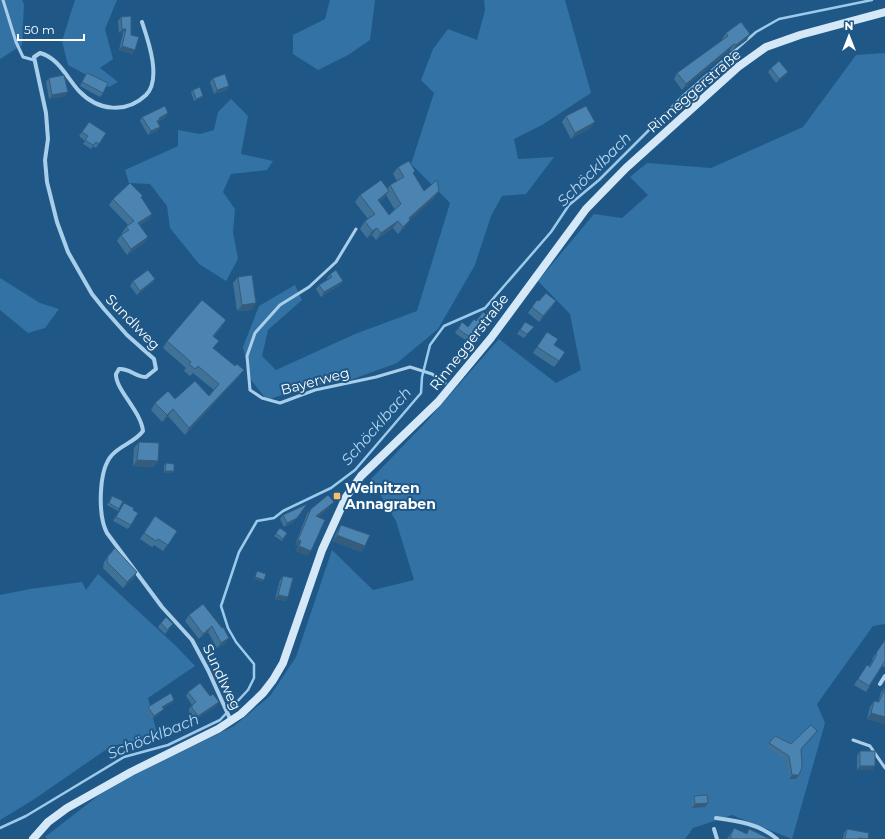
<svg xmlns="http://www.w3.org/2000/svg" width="885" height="839" font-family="Montserrat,sans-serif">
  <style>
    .green { fill: #3272a4 }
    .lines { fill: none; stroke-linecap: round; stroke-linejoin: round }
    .stream { stroke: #9ccaec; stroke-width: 2.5 }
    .service { stroke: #a8ceea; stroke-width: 3 }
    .minor { stroke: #a8ceea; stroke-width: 4 }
    .secondary { stroke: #d4e8f8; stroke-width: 8 }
    .wall { fill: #407298; fill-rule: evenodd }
    .shaded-wall { fill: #345c7c }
    .building { fill: #4b84b1; stroke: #345c7c }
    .poi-dot { fill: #f9be68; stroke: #1f5887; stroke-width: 1.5 }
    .labels { text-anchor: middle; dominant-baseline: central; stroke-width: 4; stroke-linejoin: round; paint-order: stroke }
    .street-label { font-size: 14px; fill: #fff; stroke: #1f5887 }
    .poi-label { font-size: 14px; font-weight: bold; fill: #fff; stroke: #1f5887; text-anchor: start }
    .water-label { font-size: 15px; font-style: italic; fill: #b4d7f2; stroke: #1f5887 }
  </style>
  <rect width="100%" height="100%" fill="#1f5887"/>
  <path class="green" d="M0,0H22L24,4L22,45L0,59Z
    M75,0H117L105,29L113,59L100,68L118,82L109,87L68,65L62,41Z
    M330,0H375L370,40L348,55L318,70L293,54V35L325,19Z
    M484,0H565L591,93L542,125L514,139L518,159L554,157L526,194L502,196L491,216L475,265L438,329L397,363L353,379L306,387L267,400L251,380L243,347L259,306L295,285L302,300L268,330L262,356L276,370L355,334L417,311L450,203L411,164L434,93L421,80L433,49L448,29L477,40L485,10Z
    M885,53V624L873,626L817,704L825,723L792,839L732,815L693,828L685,839H47L45,837L99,795L132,776L234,726L270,696L296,657L332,550L373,590L414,580L396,521L371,479L426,422L499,339L556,383L581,370L570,314L538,281L594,214L622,218L648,195L630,177L647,163L711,168L803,127L856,55Z
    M231,99L248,116L241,154L273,161L267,170L231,174L223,192L235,209L233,232L238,259L226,281L199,264L170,228L167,206L150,184L129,183L125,170L178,146V130L200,134L214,130L218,112Z
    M0,278L40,303L59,309L45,328L28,333L0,310Z
    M98,574L177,647L195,666L148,698L158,737L117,745L104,751L33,800L0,820V595L30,589L82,582L86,590Z"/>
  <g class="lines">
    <path class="stream" d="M0,828L26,816L124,757L168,745L220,720L248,690L254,678V664L236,642L228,628L221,606L239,552L257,521L274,518L283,511L331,488L355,470L421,393L422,377L430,345L444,326L485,308L551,232L569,205L599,180L684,95L756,32L779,19L872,0"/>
    <path class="service" d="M3,0L16,42L23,57L34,60
      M356,229L336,262L309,287L280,305L255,333L247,356L250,390L262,398L280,403L315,390L376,377L410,367L432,374L445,383
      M853,740L870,746L885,768"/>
    <path class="minor" d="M142,22C148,40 162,79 146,95C126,114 98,111 79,91C67,78 59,58 40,53L34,57L46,113L48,139L45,160L47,182L57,222L68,252L92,294L104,309L127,335L154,359L156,369L146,377C136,377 129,368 119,369L116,374C115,389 141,411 143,431C135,442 121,445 112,455C98,470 98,516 107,533L162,607L192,640L208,670L231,721
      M880,684L885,676
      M716,818C738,821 760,824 777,839
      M714,829L717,839"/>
    <path class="secondary" d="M33,839L48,822L67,808L131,772L218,729L241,714L263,693L273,680L283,663L322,550L346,497L361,476L438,402L491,338L586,209L626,168L738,67L766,47L800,35L885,12"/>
  </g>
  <path class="wall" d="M121,17L131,35L135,50L132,54L119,50L123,33H119L118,21Z
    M726,33L747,40L732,51L730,50L682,90L674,79L677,73L723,40L722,39Z
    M771,68L785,76L776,83L768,72Z
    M87,73L103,93L100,97L80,86L84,77Z
    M49,78L65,96L49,99L46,82Z
    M213,78L227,90L214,94L210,82Z
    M193,90L203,96L201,98L194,101L191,92Z
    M566,116L595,122L590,128L571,139L562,122Z
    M142,117H166L160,120L158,122L160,127L157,131L148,135L140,121Z
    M89,122L106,133L96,148L93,146L91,149L83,144L85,141L79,136Z
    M398,167L414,174L424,191L434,198L410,220L405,227L398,234L393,228L376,240L372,235L367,238L360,229L365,221L368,219L355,202L360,195L388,188L390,185L397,181L393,174ZM386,195L395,210L389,215L379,202L384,198Z
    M142,198L152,214L148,220L140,225L148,237L144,243L127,255L117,241L121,235L123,234L122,233L126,227L128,225L109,205L113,199Z
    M330,274L343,281L340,285L321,297L316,289L319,285L328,280L327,278Z
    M238,277L252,310L237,311L233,283Z
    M155,279L152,283L137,295L130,286L133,281Z
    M532,307H552L539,322L528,313Z
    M490,317L471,344L455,333L462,322L468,327L476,321Z
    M525,322L534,327L524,338L517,334Z
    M222,327L214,336V349L235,366L244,370L239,376L185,435L168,416L162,422L151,410L155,403L175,399L209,396L214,390L193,373L190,376L184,371L186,368L163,348L167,341Z
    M547,332L554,345L559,361L554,367L533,353Z
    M139,442L154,467L133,466L134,448Z
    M166,463L172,473H164V465Z
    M112,496L119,509L118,511L107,505Z
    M124,503L133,510L131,525L128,529L113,521Z
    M330,507L318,517L307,556L296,551L298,546L295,545L307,514L311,509Z
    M283,515L294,522L284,527L280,519Z
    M155,516L177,531L163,551L154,545L152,547L140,539Z
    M341,525L365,546L361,552L333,541L337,531Z
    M280,528L287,533L282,541L274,536Z
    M108,556L137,572L133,579L123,588L103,568L104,562Z
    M283,576L288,597L285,601L275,599L280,580Z
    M203,604L225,644L217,648L208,632L199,639L185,621L189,615Z
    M161,623L173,624L165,634L158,627Z
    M885,640V666L884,667L882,666L866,692L854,685L867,665L869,666L873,660L872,659Z
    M885,687V724L867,719L870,707L874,701L878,702L881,692Z
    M188,692L216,706L195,720L189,712V709L192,705L186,696Z
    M174,700L172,703L163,708L161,712L152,719L146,710L148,707Z
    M814,735L801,750L799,775L796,779H789L786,760L766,748L769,743L791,744Z
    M860,751L875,766L872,770H857V756Z
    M694,796L708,803L705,807L692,808L691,801Z
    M734,828L746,834L749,829L770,839H727Z
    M847,829L868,839H843L844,833Z"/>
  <path class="shaded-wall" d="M122,29H126L123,33H119Z
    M750,34L747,40L732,51L736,45Z
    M734,44L730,50L682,90L686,84Z
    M122,46L135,50L132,54L119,50Z
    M788,72L785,76L776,83L779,79Z
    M229,86L227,90L214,94L217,90Z
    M68,92L65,96L49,99L52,95Z
    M203,96L201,98L194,101L196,99Z
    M168,113L166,117L160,120L157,124L154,125L159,118Z
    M595,122L590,128L571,139L575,133Z
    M160,127L157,131L148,135L151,131Z
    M389,191L384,198L373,207L378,200Z
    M439,191L434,198L404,226L409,218Z
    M152,214L148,220L134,229L138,223Z
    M410,220L405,227L398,234L403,227Z
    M398,221L393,228L376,240L381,233Z
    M377,228L372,235L367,238L372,231Z
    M148,237L144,243L127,255L131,249Z
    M155,279L152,283L137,295L140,291Z
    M343,281L340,285L321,297L324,292Z
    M556,301L552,307L539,322L543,316Z
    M256,303L252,310L237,311L242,305Z
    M226,320L222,327L209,342L213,336Z
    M244,370L239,376L185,435L189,428Z
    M173,409L168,416L162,422L167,415Z
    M137,460L158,461L154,467L133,466Z
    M165,471H174L172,473H164Z
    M334,502L330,507L312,522L316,516Z
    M297,518L294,522L284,527L287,523Z
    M337,535L365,546L361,552L333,541Z
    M298,540L301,541L298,546L295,545Z
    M299,546L311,551L307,556L296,551Z
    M137,572L133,579L123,588L127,582Z
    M255,577L264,580L262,582L253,579Z
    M278,595L288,597L285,601L275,599Z
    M212,626L208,632L199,639L203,634Z
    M229,638L225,644L217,648L221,643Z
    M174,700L172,703L160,710L162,707Z
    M219,702L216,706L195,720L198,716Z
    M164,709L161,712L152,719L154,716Z
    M871,713L885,717V724L867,719Z
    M817,731L814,735L798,753L801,749Z
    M860,766H875L872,770H857Z
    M792,775H799L796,779H789Z
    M708,803L705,807L692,808L695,804Z"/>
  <path class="building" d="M131,16V35L139,37L135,50L122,46L126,29H122L121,17Z
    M741,22L750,34L736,45L734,44L686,84L677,73L728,36L726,33Z
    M779,61L788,72L779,79L771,68Z
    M87,73L108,83L103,93L82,82Z
    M225,74L229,86L217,90L213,78Z
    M64,75L68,92L52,95L49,78Z
    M200,87L203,96L196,99L193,90Z
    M165,106L168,113L159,118L160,119L157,121L160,127L151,131L142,117Z
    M586,106L595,122L575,133L566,116Z
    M89,122L106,133L99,144L96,142L93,145L85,140L88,136L82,132Z
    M409,161L415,171L413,173L424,191L437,180L439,191L409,218L410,220L403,227L398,221L381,233L377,228L372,231L365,221L375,214L360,195L381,180L389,191L378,200L389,215L401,204L390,185L404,177L398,167Z
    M130,183L143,196L141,197L152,214L138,223L148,237L131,249L121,235L129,230L126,227L134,221L113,199Z
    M148,270L155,279L140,291L133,281Z
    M336,270L343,281L324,292L319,285L332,277L330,274Z
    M252,275L256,303L242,305L238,277Z
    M546,293L556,301L543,316L532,307L537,300L539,301Z
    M202,300L226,320L213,336L219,341L213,348L235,366L237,364L244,370L189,428L173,409L167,415L155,403L168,391L175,399L195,381L209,396L219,384L198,366L195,369L189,364L191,362L167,341Z
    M483,312L490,317L474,340L458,329L462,322L468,327L474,319L476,321Z
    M525,322L534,327L527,334L520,330Z
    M547,332L558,339L554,345L565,352L559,361L537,347Z
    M139,442L159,443L158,461L137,460Z
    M166,463L174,464V471H165Z
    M328,495L334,502L316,516L325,520L311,551L299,546L301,541L298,540L311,509Z
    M112,496L123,501L119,509L109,503Z
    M124,503L134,508L133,510L138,513L131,525L116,517Z
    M307,504L297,518L287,523L283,515Z
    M155,516L177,531L168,545L158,539L156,541L144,533Z
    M341,525L370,535L365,546L337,535Z
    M280,528L287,533L283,539L276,533Z
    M115,548L137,572L127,582L107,562L108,556Z
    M257,571L266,574L264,580L255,577Z
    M283,576L293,578L288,597L278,595Z
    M203,604L222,628L223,627L229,638L221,643L212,626L203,634L189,615Z
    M166,617L173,624L167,630L161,623Z
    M885,640V661L869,686L858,679L867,665L870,667L877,654L876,653Z
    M200,683L210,696L213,694L219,702L198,716L192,708V705L196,702L188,692Z
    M885,688V717L871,713L874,701L879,702Z
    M171,693L174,700L162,707L164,709L154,716L148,707Z
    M811,725L817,731L801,749L802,767L799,775H792L789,756L769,743L775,736L791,744Z
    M860,751H875V766H860Z
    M707,795L708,803L695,804L694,796Z
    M734,828L747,834L749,829L770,839H733L730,837Z
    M847,829L869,833L868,839L859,838L858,839H845Z"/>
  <rect class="poi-dot" x="333" y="492" width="8" height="8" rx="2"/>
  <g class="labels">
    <g class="street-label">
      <text transform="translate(694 91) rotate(-41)">Rinneggerstraße</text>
      <text transform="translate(133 322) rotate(46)">Sundlweg</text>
      <text transform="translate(469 342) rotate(-52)">Rinneggerstraße</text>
      <text transform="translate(315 381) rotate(-15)">Bayerweg</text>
      <text transform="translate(222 677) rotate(65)">Sundlweg</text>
    </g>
    <g class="poi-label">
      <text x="345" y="488">Weinitzen<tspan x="345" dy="16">Annagraben</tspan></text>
    </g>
    <g class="water-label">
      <text transform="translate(594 169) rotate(-45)">Schöcklbach</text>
      <text transform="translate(376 426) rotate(-49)">Schöcklbach</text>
      <text transform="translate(153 736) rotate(-22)">Schöcklbach</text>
    </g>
  </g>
  <g transform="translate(849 36)" stroke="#1f5887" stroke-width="3" paint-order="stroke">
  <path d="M0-3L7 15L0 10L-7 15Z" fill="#ffffff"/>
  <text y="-6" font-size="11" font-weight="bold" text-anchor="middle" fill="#ffffff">N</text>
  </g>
  <path d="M18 34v6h66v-6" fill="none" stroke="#ffffff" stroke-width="2"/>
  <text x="24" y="34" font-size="12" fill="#ffffff" stroke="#1f5887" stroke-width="3" paint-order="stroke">50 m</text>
</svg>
